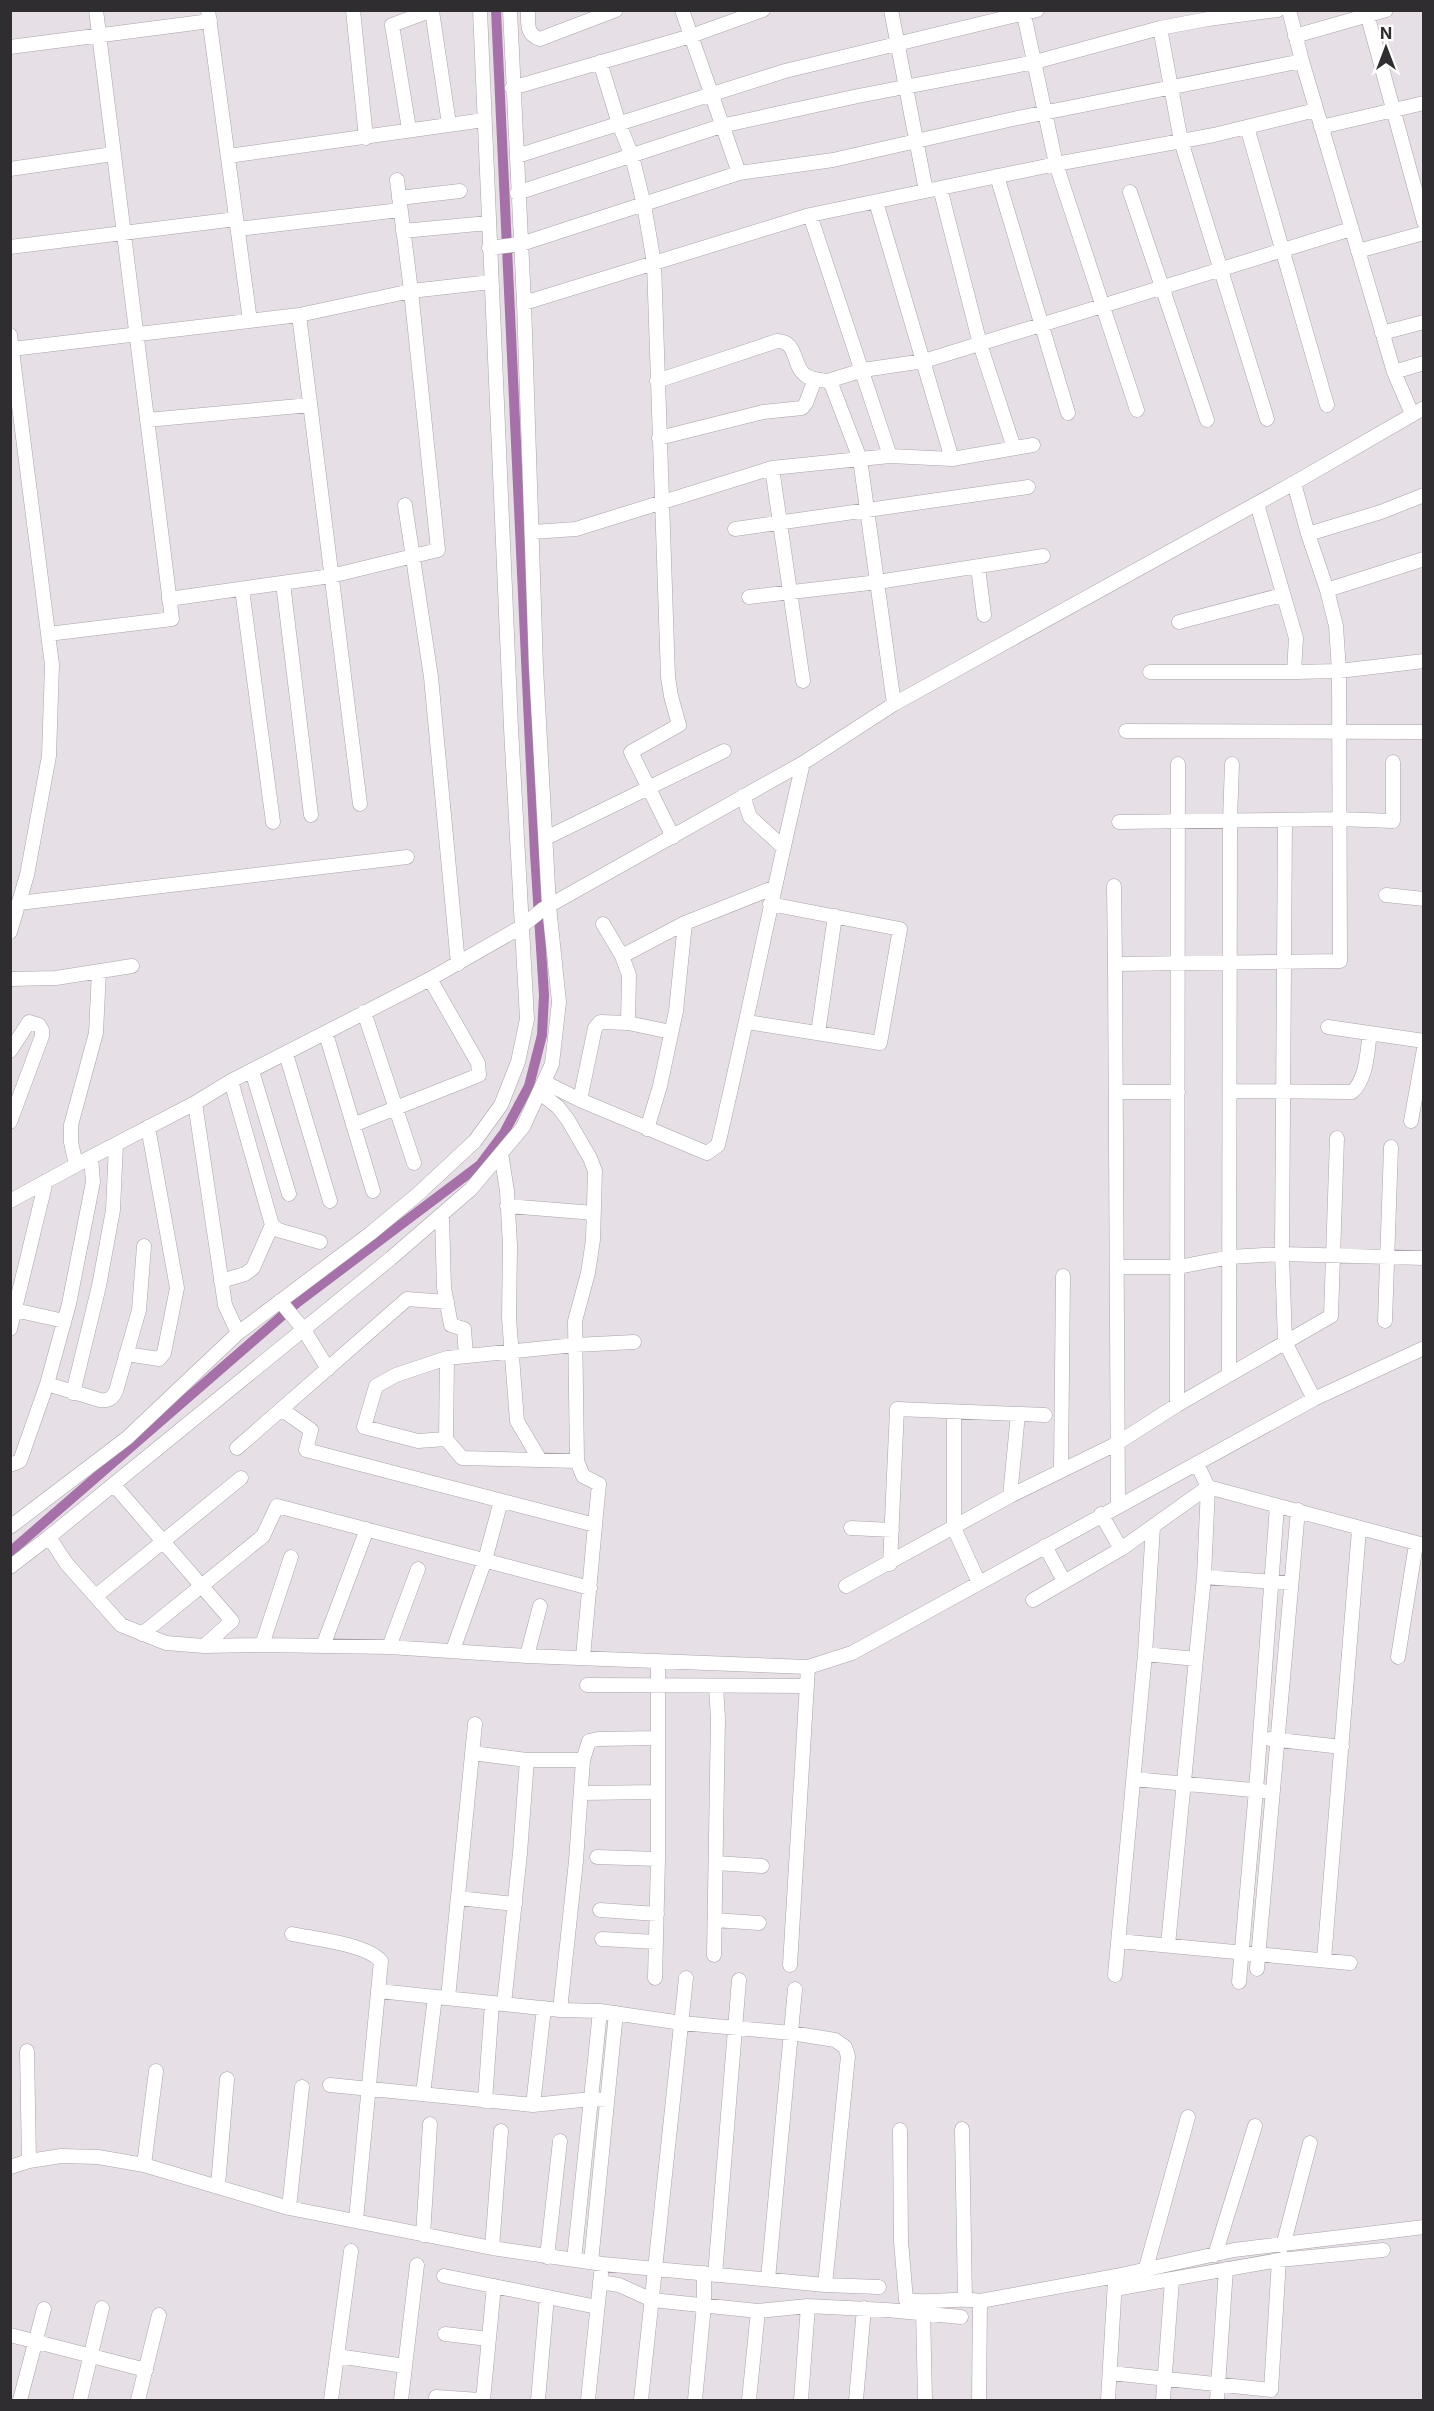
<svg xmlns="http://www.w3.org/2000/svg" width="1434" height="2411" font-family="Inter,sans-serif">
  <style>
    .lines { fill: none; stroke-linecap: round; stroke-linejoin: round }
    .canal { stroke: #a670a9; stroke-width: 10 }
    .minor-casing { stroke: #a9a3a9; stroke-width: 15 }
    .minor { stroke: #fff; stroke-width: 14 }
  </style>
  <rect width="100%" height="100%" fill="#e6e0e6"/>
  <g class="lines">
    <path class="canal" d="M10,1552L298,1302L480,1165L504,1133L529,1086L542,1035L544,995L535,854L496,10"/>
    <g class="minor-casing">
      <path id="minor" d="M208,10L250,321
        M353,10L366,138
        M528,10C528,23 526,35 540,39L616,10
        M682,10L739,173
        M891,10L926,191
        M1023,10L1056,164L1137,410
        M1289,10L1302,61L1394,372L1412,414
        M1366,10L1424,222
        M432,11L449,124
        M1160,28L1181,141L1267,419
        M1295,36L1386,10
        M10,47L210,21
        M600,62L619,124L632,156L644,205L654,263L668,677L671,696L679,725L631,752L673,837
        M512,88L691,36L763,10
        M1247,127L1327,405
        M1321,127L1424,103
        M409,129L392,25L432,10
        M228,156L484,120
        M517,156L785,71L1037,10
        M10,169L113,154
        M997,176L1068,413
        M940,188L980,344L1014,448
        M1130,192L1207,420
        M517,193L721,126L858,96L1035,62L1160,28L1208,19L1278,10
        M399,198L460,191
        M876,202L952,459
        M810,215L890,456
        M238,229L400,210
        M403,231L488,223
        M10,247L236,219
        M489,248L521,244L739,173L833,160L1013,119L1302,61
        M1358,251L1424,233
        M524,303L810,215L1056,164L1214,135L1316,110
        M299,315L360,804
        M1382,333L1424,322
        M10,335L52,665L49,756L27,875L10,932
        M12,349L299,315L411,291L491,282
        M1394,372L1424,363
        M828,381L863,370L924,361L1351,229
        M147,420L310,405
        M659,438L763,412L802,408L806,403L815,379
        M772,468L803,681
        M405,505L431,677L458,964
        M735,529L1028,487
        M533,532L576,529L772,468L860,459L832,386L828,381C821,380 811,380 805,375C792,365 798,341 777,341L657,381
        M1308,534L1381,512L1424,495
        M978,567L984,615
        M283,583L311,815
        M242,589L273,822
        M1327,590L1424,559
        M749,597L878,582L1043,556
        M169,599L331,576L438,550L411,291L397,180
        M1179,622L1282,595
        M48,634L172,619L96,10
        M1150,672H1294L1296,638L1257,504
        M1294,672L1339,671L1424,661
        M894,704L860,459L890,456L952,459L1033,445
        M1126,731L1424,732
        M743,796L750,817L783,847
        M1285,820L1282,1254L1285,1342L1314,1399
        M1119,822L1339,819L1393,821V762
        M546,838L724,751
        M1114,886L1115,964
        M1386,895L1424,899
        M19,903L407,857
        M603,924L622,956L629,975L628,1023
        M622,956L685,923L773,888
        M10,979L56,978L132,966
        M364,1012L414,1163
        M747,1022L880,1043L900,929L770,904
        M1328,1027L1424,1041
        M818,1033L835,916
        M326,1034L373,1191
        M10,1051L29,1022L39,1025L42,1030V1036L10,1122
        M286,1054L330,1201
        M252,1071L289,1194
        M231,1081L272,1225L278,1230L320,1242
        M544,1082L580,1100L707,1153L718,1145C748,1018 773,890 803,763
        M1230,1091L1352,1092C1367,1079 1367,1052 1370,1033
        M1116,1092H1178
        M580,1100L595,1028L600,1022L628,1023L671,1032
        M195,1103L225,1305L238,1333
        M1411,1121L1424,1049
        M353,1125L479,1075L478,1063L430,979
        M647,1129L660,1086L676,1011L685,923
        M501,1153L507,1191L510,1246L509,1318L517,1421L540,1460
        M76,1165L71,1142V1125L96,1033L99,971
        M10,1201L76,1165L195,1103L231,1081L430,979L521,927L543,909L803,763L894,704L1294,483L1424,408
        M507,1206L594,1213
        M442,1215L444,1288L451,1325L464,1329L466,1356
        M1117,1267H1178L1230,1257L1282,1254L1424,1258
        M221,1281L245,1274L253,1268L272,1225
        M280,1301L304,1330L328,1369
        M10,1309L64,1321
        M1385,1321L1391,1147
        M10,1329L46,1181
        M126,1354L159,1359L164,1353L177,1288L148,1127
        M1229,1375L1230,820L1232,764
        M47,1384L100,1400C108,1401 112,1399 116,1391L139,1310L144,1246
        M73,1393L99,1286L113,1210L116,1144
        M1177,1405L1178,764
        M281,1409L311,1430L306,1450L595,1525L599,1484L583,1476L577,1461L575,1321L588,1273L593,1240L595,1171L590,1158L568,1120L558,1107L539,1092
        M954,1412V1528L979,1583
        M446,1439L447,1358
        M237,1448L407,1299L447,1302
        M577,1461L462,1458L446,1439L418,1441L364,1427L376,1386L396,1375L447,1358L575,1345L634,1342
        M10,1465L20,1461L47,1384L69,1304L93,1182L91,1157
        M1061,1470L1063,1276
        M114,1485L232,1621L204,1646
        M1010,1496L1018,1414
        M1118,1505L1115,964L1340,961L1339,671L1336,626L1327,590L1308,534L1294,483
        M1101,1514L1121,1549
        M10,1527L127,1438L238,1333L371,1233L418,1194L475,1141L501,1105L518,1062L527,1019L511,728L480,10
        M851,1528L892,1530
        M49,1537L390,1259L471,1189L523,1127L552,1064L559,1002L549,906L536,667L524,303L510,10
        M1045,1546L1064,1581
        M890,1564L897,1409L1045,1415
        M10,1567L49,1537L66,1563L121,1625L166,1643L204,1646L262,1645L389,1647L527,1656L808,1667L852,1653L1314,1399L1424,1348
        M1204,1577L1291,1583
        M846,1586L1010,1496L1116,1444L1177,1405L1331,1316L1337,1138
        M96,1596L241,1478
        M1033,1600L1121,1549L1208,1487L1424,1545
        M142,1634L263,1536L277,1506L590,1588
        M262,1645L291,1557
        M323,1646L367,1529
        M389,1647L418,1569
        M453,1650L485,1560L501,1501
        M1145,1654L1196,1659
        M527,1656L540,1606
        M583,1657L595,1525
        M1398,1657L1416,1544
        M587,1685L807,1686
        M1270,1739L1342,1747
        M472,1753L527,1760H583L576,1861L560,2010
        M583,1760L589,1741L598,1739L657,1738
        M1134,1779L1263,1791
        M581,1793L657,1792
        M597,1857L658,1859
        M716,1863L762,1866
        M458,1898L515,1904
        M600,1910L657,1914
        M715,1920L759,1923
        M292,1934C315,1939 366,1944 381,1961L356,2220
        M602,1939L656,1942
        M1119,1941L1350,1963
        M1168,1945L1204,1577L1208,1487L1197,1464
        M714,1955L718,1718L716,1687
        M1324,1960L1359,1530
        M790,1965L808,1667
        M1257,1969L1298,1510
        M1115,1975L1145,1654L1153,1527
        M655,1978L658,1859V1661
        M1239,1982L1256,1790L1277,1506
        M379,1991L560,2010L600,2011L591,2099L607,2100
        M448,1998L475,1724
        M504,2004L520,1853L527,1760
        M600,2011L682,2023L791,2033L835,2040L845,2047L848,2056L825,2285
        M27,2051L29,2161
        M330,2085L533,2105L591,2099L574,2260
        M423,2094L435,1997
        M485,2101L492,2003
        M533,2105L544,2008
        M962,2129L965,2299
        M900,2130L901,2241L906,2300C931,2304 955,2297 980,2301L1116,2276L1234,2250L1424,2227
        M144,2165L156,2071
        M10,2167L29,2161L61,2156L98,2157L144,2165L289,2208L492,2248L603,2264L825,2285L879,2287
        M218,2185L227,2079
        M289,2208L302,2087
        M423,2235L430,2124
        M1283,2246L1310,2143
        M492,2248L501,2131
        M1215,2255L1255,2126
        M547,2257L560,2141
        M591,2262L616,2013
        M1146,2268L1188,2117
        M715,2275L739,1980
        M444,2276L597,2307
        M768,2279L795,1989
        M600,2282L619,2285L652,2300L758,2311L808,2306L887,2310L961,2317
        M1115,2289L1279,2260L1383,2250
        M923,2308L925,2400
        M445,2334L489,2339
        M10,2335L146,2370
        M337,2356L405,2366
        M1111,2373L1271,2390L1279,2260
        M436,2397L480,2400
        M20,2400L44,2309
        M80,2400L102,2308
        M138,2400L159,2315
        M331,2400L351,2251
        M401,2400L417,2265
        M483,2400L494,2286
        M538,2400L547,2297
        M588,2400L601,2274
        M641,2400L686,1978
        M695,2400L704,2305V2273
        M749,2400L758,2311
        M801,2400L808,2306
        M856,2400L864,2308
        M979,2400L980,2301
        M1108,2400L1115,2281
        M1163,2400L1172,2280
        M1217,2400L1226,2269"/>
    </g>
    <use href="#minor" class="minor"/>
  </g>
  <rect width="1434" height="2411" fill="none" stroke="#302d30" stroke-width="24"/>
  <g transform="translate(1386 48)" stroke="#ffffff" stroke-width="4.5" paint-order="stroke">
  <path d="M0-4.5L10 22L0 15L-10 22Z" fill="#302d30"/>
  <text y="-9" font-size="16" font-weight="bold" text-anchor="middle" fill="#302d30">N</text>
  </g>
</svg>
